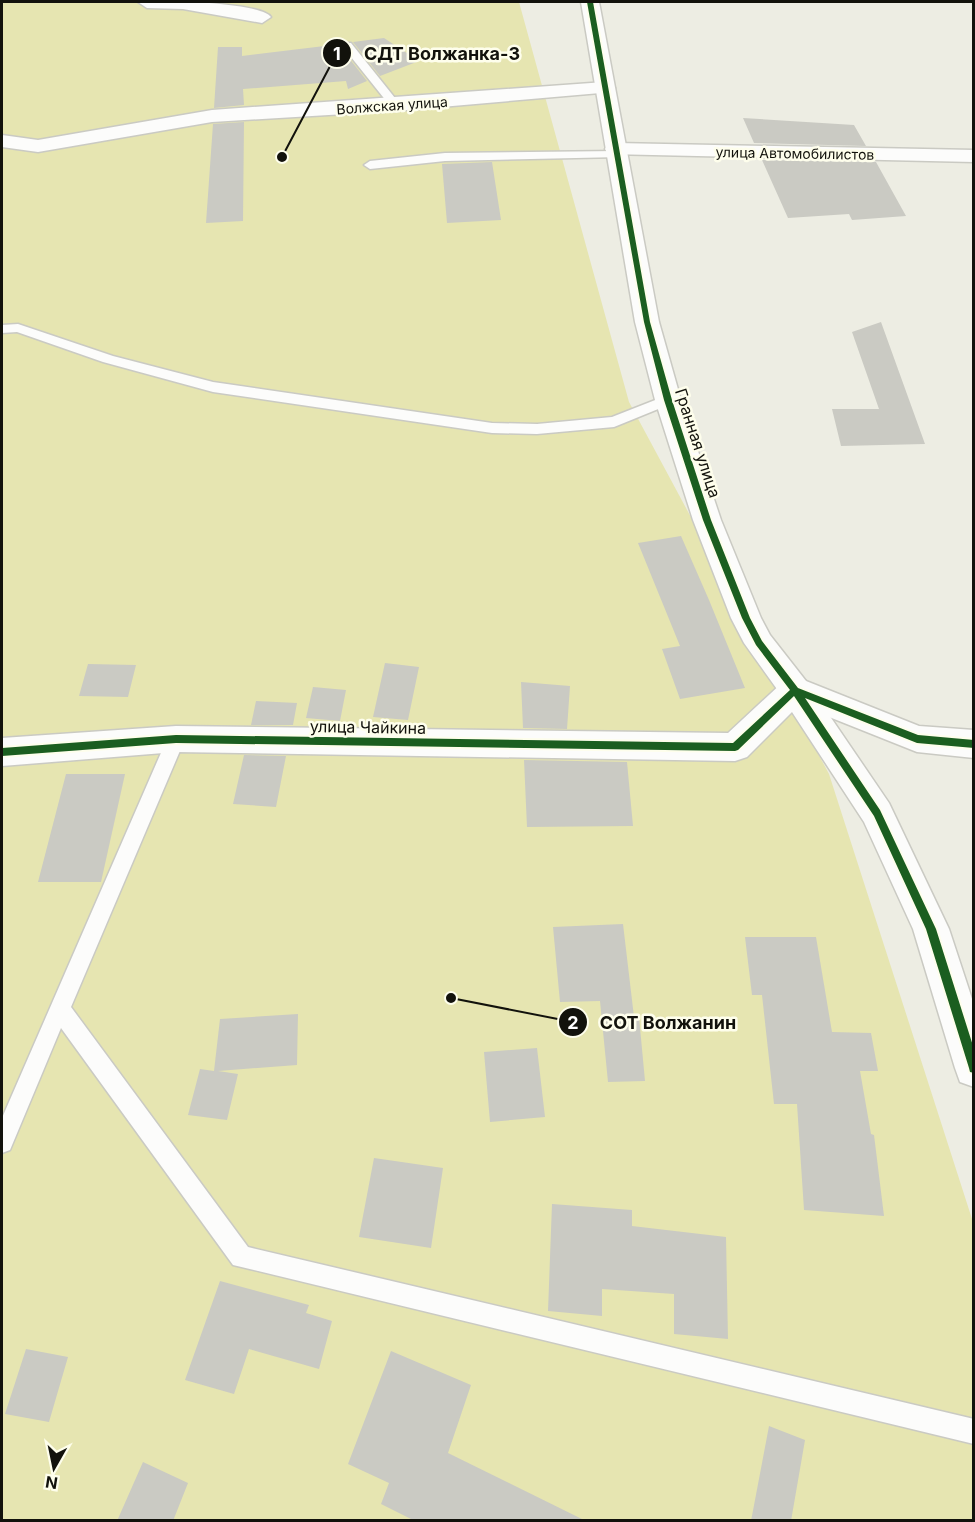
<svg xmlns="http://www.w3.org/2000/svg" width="975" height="1522" font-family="Inter,sans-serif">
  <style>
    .green { fill: #e6e5b1 }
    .building { fill: #cacac3 }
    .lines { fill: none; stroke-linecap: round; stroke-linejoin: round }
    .service-casing { stroke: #cacac3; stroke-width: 3 }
    .minor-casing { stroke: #cacac3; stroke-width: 3 }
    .tertiary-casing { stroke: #cacac3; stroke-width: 3 }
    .service { fill: #fcfcfb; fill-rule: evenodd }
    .minor { fill: #fcfcfb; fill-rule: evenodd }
    .tertiary { fill: #fcfcfb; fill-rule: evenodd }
    .cycleway-casing { stroke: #fefeec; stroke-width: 4 }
    .cycleway { fill: #1b5e20; fill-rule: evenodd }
    .labels { text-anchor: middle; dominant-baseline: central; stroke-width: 5; stroke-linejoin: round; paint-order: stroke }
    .far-street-label { font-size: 14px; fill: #12120c; stroke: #fefeec }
    .street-label { font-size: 16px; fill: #12120c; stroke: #fefeec }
    .leader { fill: none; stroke: #12120c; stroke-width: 2 }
    .callout-dot { fill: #12120c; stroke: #fefeec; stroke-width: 2 }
    .mark-label { font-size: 18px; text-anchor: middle; font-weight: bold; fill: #fff }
    .callout-label { font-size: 18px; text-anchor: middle; font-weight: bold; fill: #12120c; stroke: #fefeec; stroke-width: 5; stroke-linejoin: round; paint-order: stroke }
  </style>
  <rect width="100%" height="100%" fill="#edede3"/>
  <path class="green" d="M2,2H519L629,402L829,774L973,1222V1520H2Z"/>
  <path class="building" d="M384,38L419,61L380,76L353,42Z
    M341,44V48L367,81L348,89L346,81L243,89L244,105L214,108L218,47H242V56Z
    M743,118L854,125L866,146L754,143Z
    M244,122L243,221L206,223L213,124Z
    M762,160L876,162L906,216L852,220L849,214L788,218Z
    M492,162L501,220L447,223L442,164Z
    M881,322L925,444L841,446L832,409H879L852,332Z
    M681,536L709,600L745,688L680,699L662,649L680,646L638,543Z
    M385,663L419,667L408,720L373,717Z
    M88,664L136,665L128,697L79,696Z
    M521,682L570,686L567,729L523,728Z
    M313,687L346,690L340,721L306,718Z
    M256,701L297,703L293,725H251Z
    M244,755L286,756L276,807L233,804Z
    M524,760L627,762L633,826L527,827Z
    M66,774H125L101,882H38Z
    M623,924L634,1017H639L645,1081L608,1082L600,1001L560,1002L553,927Z
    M745,937H816L832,1032L871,1033L878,1071H860L871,1134L874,1135L884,1216L804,1210L797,1104H774L762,995H752Z
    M298,1014L297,1065L218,1071L238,1074L227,1120L188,1115L200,1069L214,1071L220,1019Z
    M537,1048L545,1117L490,1122L484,1052Z
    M374,1158L443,1168L431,1248L359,1237Z
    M552,1204L632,1210V1226L726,1237L728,1339L674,1334V1294L602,1289V1316L548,1311Z
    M220,1281L309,1305L306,1313L332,1321L319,1369L249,1349L234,1394L185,1380Z
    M26,1349L68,1357L49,1422L5,1414Z
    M391,1351L471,1385L448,1453L586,1521H415L381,1504L389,1483L348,1464Z
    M769,1426L805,1440L791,1521H751Z
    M143,1462L188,1483L173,1521H117Z"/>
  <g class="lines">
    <g class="service-casing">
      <path id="service" d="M343,43H351L399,103V107H391L343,47Z
        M617,151L621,153V157L445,161L370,169L364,165L370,161L445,153Z
        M18,324L113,356L213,382L492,423L537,424L612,417L668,395L675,400L673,403L614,427L537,434L492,433L213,392L103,362L17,332L2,333V325Z
        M176,732L182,734L185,739L71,1007L248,1247L974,1419V1444L233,1265L61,1028L10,1150L2,1153V1118L167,739L170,734Z"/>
    </g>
    <g class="minor-casing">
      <path id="minor" d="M138,2C158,0 261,2 271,17L262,23L183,9L147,8Z
        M605,82L612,84L615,88L612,92L395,111L212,122L38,152L2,147V135L38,140L212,110Z
        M616,143L974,150V162L608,154L605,149L608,144Z
        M795,677L806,681L889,803L949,929L974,1005V1087L960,1082L955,1068L913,929L864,822L792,712L747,757L735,761L176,752L2,766V738L176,726L728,733L784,681Z"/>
    </g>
    <g class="tertiary-casing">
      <path id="tertiary" d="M581,2H599L659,322L681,400L721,520L761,618L770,635L806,681L919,726L974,730V758L917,752L784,699L744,643L731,618L693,520L655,400L635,322Z"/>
    </g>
    <use href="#service" class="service"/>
    <use href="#minor" class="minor"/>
    <use href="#tertiary" class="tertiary"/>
    <g class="cycleway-casing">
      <path id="cycleway" d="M587,2H593L650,322L672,400L711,520L750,618L762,641L798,688L918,735L974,740V748L917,743L805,698L880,810L936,929L974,1049V1073L970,1072L969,1068L926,929L874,816L794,696L738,750L735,751L176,743L2,756V748L176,735L733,743L790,690L756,645L742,618L703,520L664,400L644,322Z"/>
    </g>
    <use href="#cycleway" class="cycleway"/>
  </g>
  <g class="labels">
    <g class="far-street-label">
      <text transform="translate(392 105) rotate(-4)">Волжская улица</text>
      <text transform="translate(795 153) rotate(1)">улица Автомобилистов</text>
    </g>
    <g class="street-label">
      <text transform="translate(698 443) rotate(72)">Гранная улица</text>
      <text transform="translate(368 727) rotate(1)">улица Чайкина</text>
    </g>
  </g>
  <path class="leader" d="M282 157L337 53M451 998L573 1022"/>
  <g class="callout-dot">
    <circle cx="282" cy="157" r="6"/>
    <circle cx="451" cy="998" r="6"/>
    <circle cx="337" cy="53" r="15"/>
    <circle cx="573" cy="1022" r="15"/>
  </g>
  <g class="mark-label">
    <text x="337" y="60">1</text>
    <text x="573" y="1029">2</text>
  </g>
  <g class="callout-label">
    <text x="442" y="60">СДТ Волжанка-3</text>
    <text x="668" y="1029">СОТ Волжанин</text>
  </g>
  <rect width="975" height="1522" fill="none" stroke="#12120c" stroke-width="6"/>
  <g transform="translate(54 1468) rotate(189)" stroke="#fefeec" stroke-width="4.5" paint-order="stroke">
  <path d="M0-4.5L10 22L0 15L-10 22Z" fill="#12120c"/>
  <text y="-9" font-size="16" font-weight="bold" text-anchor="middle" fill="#12120c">N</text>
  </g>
</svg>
